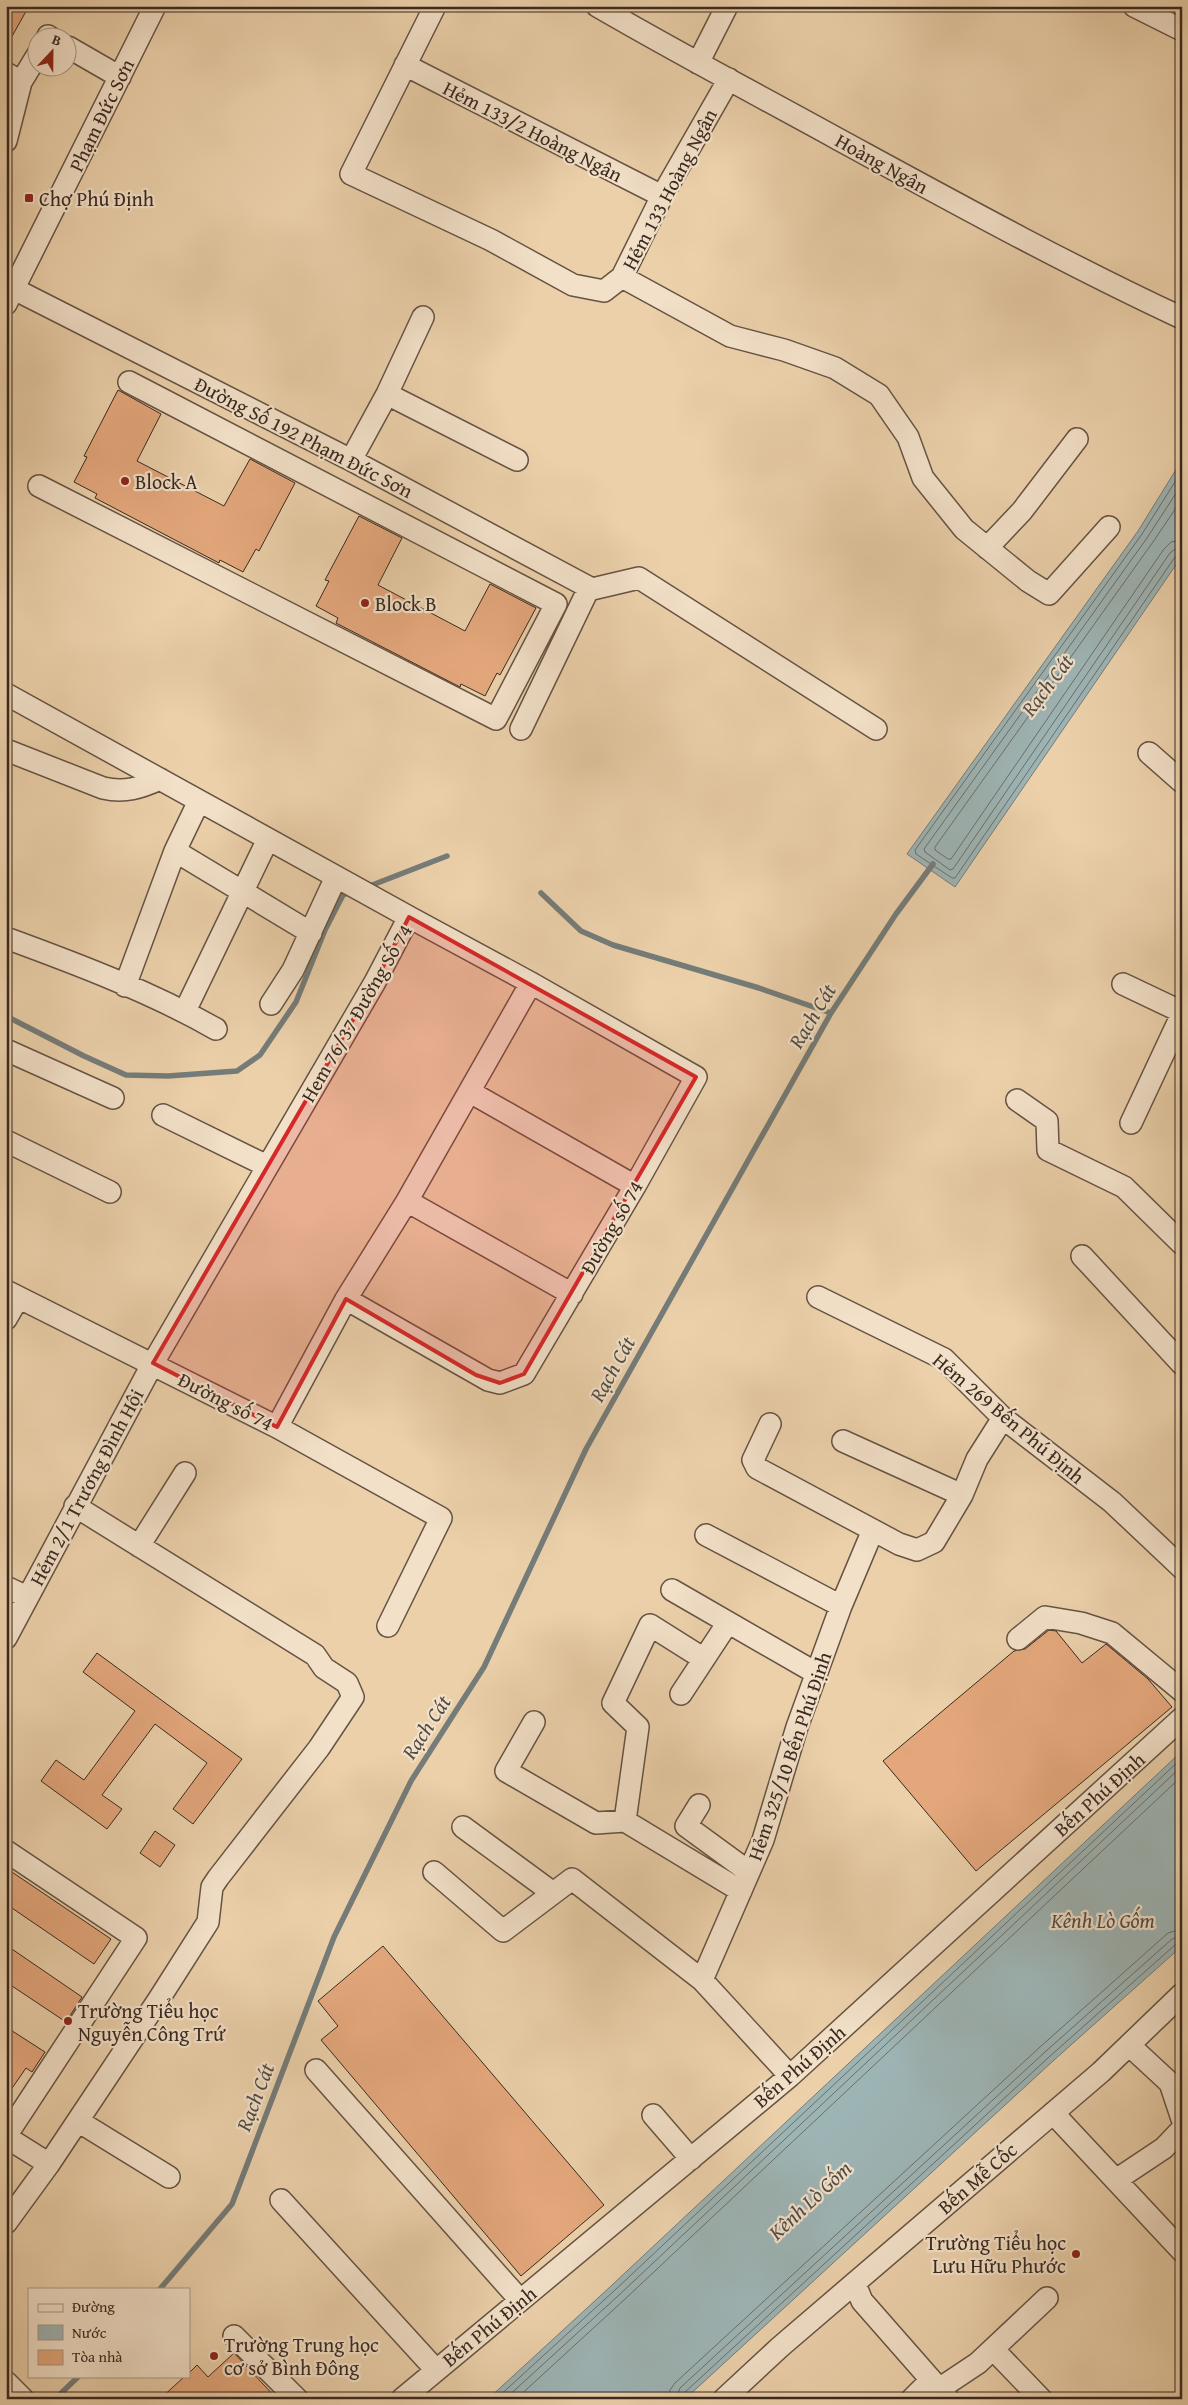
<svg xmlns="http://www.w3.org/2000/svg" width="1188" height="2405" font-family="'Gentium Book Plus',serif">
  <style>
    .water { fill: #9db4b4; stroke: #757c79 }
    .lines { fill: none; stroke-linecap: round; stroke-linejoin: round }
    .shore { stroke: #6b6e6a; stroke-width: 1 }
    .stream { stroke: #757c79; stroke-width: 5.5 }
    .building { fill: #e4a77c; stroke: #392921 }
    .minor-casing { stroke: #665343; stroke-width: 24 }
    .minor { stroke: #f2e0c8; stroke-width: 21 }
    .marked { fill: #d62828; fill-opacity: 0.2; stroke: #d62828; stroke-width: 4; stroke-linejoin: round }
    .poi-dot { fill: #8f2418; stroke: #f2e0c8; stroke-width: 2 }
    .labels { text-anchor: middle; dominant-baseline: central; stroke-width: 4.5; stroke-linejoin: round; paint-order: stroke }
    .street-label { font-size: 20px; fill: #392921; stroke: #f2e0c8 }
    .poi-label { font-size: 20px; fill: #392921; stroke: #f2e0c8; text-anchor: start }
    .water-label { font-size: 21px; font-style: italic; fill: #524c46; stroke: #f2e0c8 }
  </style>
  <rect width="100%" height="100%" fill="#ebd0aa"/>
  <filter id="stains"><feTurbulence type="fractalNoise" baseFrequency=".004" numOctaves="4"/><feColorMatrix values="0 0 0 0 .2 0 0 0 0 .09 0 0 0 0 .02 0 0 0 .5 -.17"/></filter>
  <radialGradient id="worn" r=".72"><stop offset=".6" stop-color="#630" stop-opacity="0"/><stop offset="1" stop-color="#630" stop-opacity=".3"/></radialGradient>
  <path class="water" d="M1182,460V556L955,887L907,854L1138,531Z
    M1182,1751V1946L1053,2061L685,2399H488L611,2286Z"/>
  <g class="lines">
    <path class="shore" d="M1182,471L1142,534L915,850L916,854L952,878H955L1175,557L1182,554
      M1182,484L1147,538L924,849L925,852L950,870L953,869L1170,553L1175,549L1182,548
      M1182,499L1153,542L935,847V850L948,859H951L1164,549L1171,542L1182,540
      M496,2399L615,2290L1182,1758
      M505,2399L619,2295L1182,1766
      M516,2399L624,2300L1182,1776
      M669,2399L670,2390L675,2383L1040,2047L1168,1933L1182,1929
      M676,2399L680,2388L1045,2052L1172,1939L1182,1936
      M683,2399L684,2393L1049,2057L1176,1944L1182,1943"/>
    <path class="stream" d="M367,887L447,856
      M541,893L581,931L613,945L759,988L831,1013
      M6,1016L84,1056L126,1075L168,1076L237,1071L260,1055L296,1002L325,930L343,895L351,892
      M160,2289L232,2204L334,1937L411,1781L484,1667L586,1449L831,1013L896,914L933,864
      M55,2399L79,2376"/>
  </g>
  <path class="building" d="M6,6H29L6,47Z
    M118,390L161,414L137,461L224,506L250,459L295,483L259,551L256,549L243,572L220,560L219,563L95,498L97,494L74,482L87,457L84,456Z
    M359,516L402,538L378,585L465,631L490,584L536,608L500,675L497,673L485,696L461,684L460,687L336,623L338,618L316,606L329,581L325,580Z
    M1049,1630L1056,1631L1082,1663L1106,1644L1148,1679L1172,1707L976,1871L883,1761L1014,1651L1025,1649Z
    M97,1653L242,1759L193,1824L173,1809L207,1763L155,1724L102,1795L122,1809L107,1829L41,1781L56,1760L84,1780L135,1711L83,1672Z
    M155,1831L175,1845L160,1867L140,1853Z
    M6,1868L111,1939L94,1964L6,1904Z
    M6,1945L82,1997L66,2022L6,1982Z
    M383,1946L604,2205L521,2276L321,2040L338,2026L318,2001Z
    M6,2027L45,2052L32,2072L26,2068L6,2097Z
    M234,2353L277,2399H160L185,2376H189V2373L197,2365L208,2377Z"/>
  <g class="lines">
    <g class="minor-casing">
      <path id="minor" d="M435,6L351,174L491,240L573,285L604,291L622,277L662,196L729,79
        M597,6C676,52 756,94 836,138C950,200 1064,263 1182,318
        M1134,6L1182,30
        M47,38L48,36L51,38
        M68,47L120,77
        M698,63L727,6
        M405,65L662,196
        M6,73L21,82L38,54
        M6,141L21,82
        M622,277L730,336L784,350L835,368L879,395L908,437L923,478L964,529L1028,581L1049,594L1109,527
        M14,289L351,460L592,589
        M6,304L155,6
        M387,394L517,460
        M351,460L387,394L423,317
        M39,486L496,719L556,604L129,382
        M987,548L1022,511L1077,439
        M6,694L409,917
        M521,729L588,590L639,578L876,729
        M6,750L103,788C125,793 140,788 160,779
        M1149,753L1182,782
        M175,851L199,801
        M6,938C77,964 151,992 216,1029
        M1123,984L1182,1012
        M125,986L175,851L311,933
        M271,1004L293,970L336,877
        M185,1011L268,839
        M6,1050L113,1098
        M470,1092L635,1186
        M1017,1100L1047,1121L1048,1150L1124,1187L1182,1244
        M163,1115L267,1166
        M1131,1123L1182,1014
        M6,1141L110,1192
        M407,1201L572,1294
        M1082,1256L1182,1364
        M6,1291L277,1427L441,1518L388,1626
        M818,1297L944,1359L1003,1418L1112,1502L1182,1568
        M6,1319L18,1298
        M770,1424L753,1460L757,1468L899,1544L917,1550L934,1542L962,1495L977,1459L1003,1418
        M277,1427L346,1299L407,1201L531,983
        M843,1441L962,1495
        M706,1535L841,1606
        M139,1546L185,1473
        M6,1587L27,1597
        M672,1590L816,1673
        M6,1638L153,1363L375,982L409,917L531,983L696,1077L635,1186L524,1374L500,1383L488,1380L346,1299
        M1018,1639L1045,1617L1081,1623L1112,1633L1182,1691
        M681,1694L727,1624
        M534,1722L506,1771L596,1823L625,1821L741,1891
        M699,1805L686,1826L749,1872
        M625,1821L638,1727L613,1703L650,1625L704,1659
        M463,1827L553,1893
        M6,1851L136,1938L6,2136
        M434,1872L503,1931L572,1879L702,1980L790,2076
        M702,1980L763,1840L797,1727L841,1606L873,1530
        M1129,2045L1170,2083L1182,2087
        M316,2070L520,2300
        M1170,2083L1182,2119
        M1053,2113L1182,2251
        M653,2115L691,2159
        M78,2121L169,2177
        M6,2137L49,2164
        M1116,2180L1164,2148L1182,2129
        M281,2200L436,2370
        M6,2223L49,2164L159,1999L208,1922L212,1887L218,1878L319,1748L353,1697L347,1683L324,1668L315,1655L75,1506
        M855,2284L862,2301L948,2399
        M234,2336L297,2399
        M993,2349L1041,2399
        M6,2382L23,2399
        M939,2389L978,2363L1047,2298
        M402,2399L790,2076L1182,1718
        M724,2399L780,2347L1101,2072L1182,1994
        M912,2399L931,2380"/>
    </g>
    <use href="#minor" class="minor"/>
  </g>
  <path class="marked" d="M409,917L696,1077L524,1374L500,1383L476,1375L346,1299L277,1427L153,1363L375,982Z"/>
  <g class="poi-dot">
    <rect x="24" y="193" width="10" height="10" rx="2.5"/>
    <circle cx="125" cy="481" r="5"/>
    <circle cx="365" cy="603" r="5"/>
    <circle cx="68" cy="2021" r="5"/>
    <circle cx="1076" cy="2254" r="5"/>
    <circle cx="214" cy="2356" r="5"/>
  </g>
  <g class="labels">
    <g class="street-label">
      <text transform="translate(101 115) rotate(-64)">Phạm Đức Sơn</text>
      <text transform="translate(533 131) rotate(27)">Hẻm 133/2 Hoàng Ngân</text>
      <text transform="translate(882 163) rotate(29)">Hoàng Ngân</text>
      <text transform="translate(669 189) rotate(-62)">Hẻm 133 Hoàng Ngân</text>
      <text transform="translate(304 437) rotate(27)">Đường Số 192 Phạm Đức Sơn</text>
      <text transform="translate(356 1013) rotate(-60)">Hem 76/37 Đường Số 74</text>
      <text transform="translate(611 1227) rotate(-60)">Đường số 74</text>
      <text transform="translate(226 1401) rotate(27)">Đường số 74</text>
      <text transform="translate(1009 1418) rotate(40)">Hẻm 269 Bến Phú Định</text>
      <text transform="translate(86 1487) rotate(-62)">Hẻm 2/1 Trương Đình Hội</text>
      <text transform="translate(789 1756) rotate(-71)">Hẻm 325/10 Bến Phú Định</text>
      <text transform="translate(1099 1794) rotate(-42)">Bến Phú Định</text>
      <text transform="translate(799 2066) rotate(-41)">Bến Phú Định</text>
      <text transform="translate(977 2178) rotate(-41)">Bến Mễ Cốc</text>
      <text transform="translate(489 2326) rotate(-39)">Bến Phú Định</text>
    </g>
    <g class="poi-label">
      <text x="39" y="198">Chợ Phú Định</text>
      <text x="135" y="481">Block A</text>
      <text x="375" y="603">Block B</text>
      <text x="78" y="2010">Trường Tiểu học<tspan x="78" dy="23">Nguyễn Công Trứ</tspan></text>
      <text x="1066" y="2242" text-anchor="end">Trường Tiểu học<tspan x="1066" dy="23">Lưu Hữu Phước</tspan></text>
      <text x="224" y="2344">Trường Trung học<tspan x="224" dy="23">cơ sở Bình Đông</tspan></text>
    </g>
    <g class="water-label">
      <text transform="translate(1047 685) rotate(-53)">Rạch Cát</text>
      <text transform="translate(812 1016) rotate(-59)">Rạch Cát</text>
      <text transform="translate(612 1369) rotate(-61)">Rạch Cát</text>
      <text transform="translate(426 1727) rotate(-57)">Rạch Cát</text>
      <text x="1103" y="1920">Kênh Lò Gốm</text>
      <text transform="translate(255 2097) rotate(-69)">Rạch Cát</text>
      <text transform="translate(810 2200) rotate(-43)">Kênh Lò Gốm</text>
    </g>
  </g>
  <rect width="1188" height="2405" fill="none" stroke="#ebd0aa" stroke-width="25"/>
  <rect x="8" y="8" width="1173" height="2390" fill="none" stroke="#392921" stroke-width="2.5"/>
  <rect x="12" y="12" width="1163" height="2380" fill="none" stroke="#392921"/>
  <rect x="28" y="2288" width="162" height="90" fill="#f2e0c8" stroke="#a89785"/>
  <rect x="38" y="2304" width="25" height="8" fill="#f2e0c8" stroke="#a89785"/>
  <text x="72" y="2312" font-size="15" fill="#392921">Đường</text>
  <rect x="38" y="2325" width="25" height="15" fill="#9db4b4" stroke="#a89785"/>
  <text x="72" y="2338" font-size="15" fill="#392921">Nước</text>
  <rect x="38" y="2350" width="25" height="15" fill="#e4a77c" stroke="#a89785"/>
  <text x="72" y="2362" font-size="15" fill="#392921">Tòa nhà</text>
  <g transform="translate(52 52) rotate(22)"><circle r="24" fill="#f2e0c8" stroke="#a89785"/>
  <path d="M0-4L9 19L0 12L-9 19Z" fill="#8f2418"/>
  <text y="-8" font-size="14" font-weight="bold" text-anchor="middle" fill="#392921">B</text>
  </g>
  <rect width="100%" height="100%" filter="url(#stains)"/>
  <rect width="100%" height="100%" fill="url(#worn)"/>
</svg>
